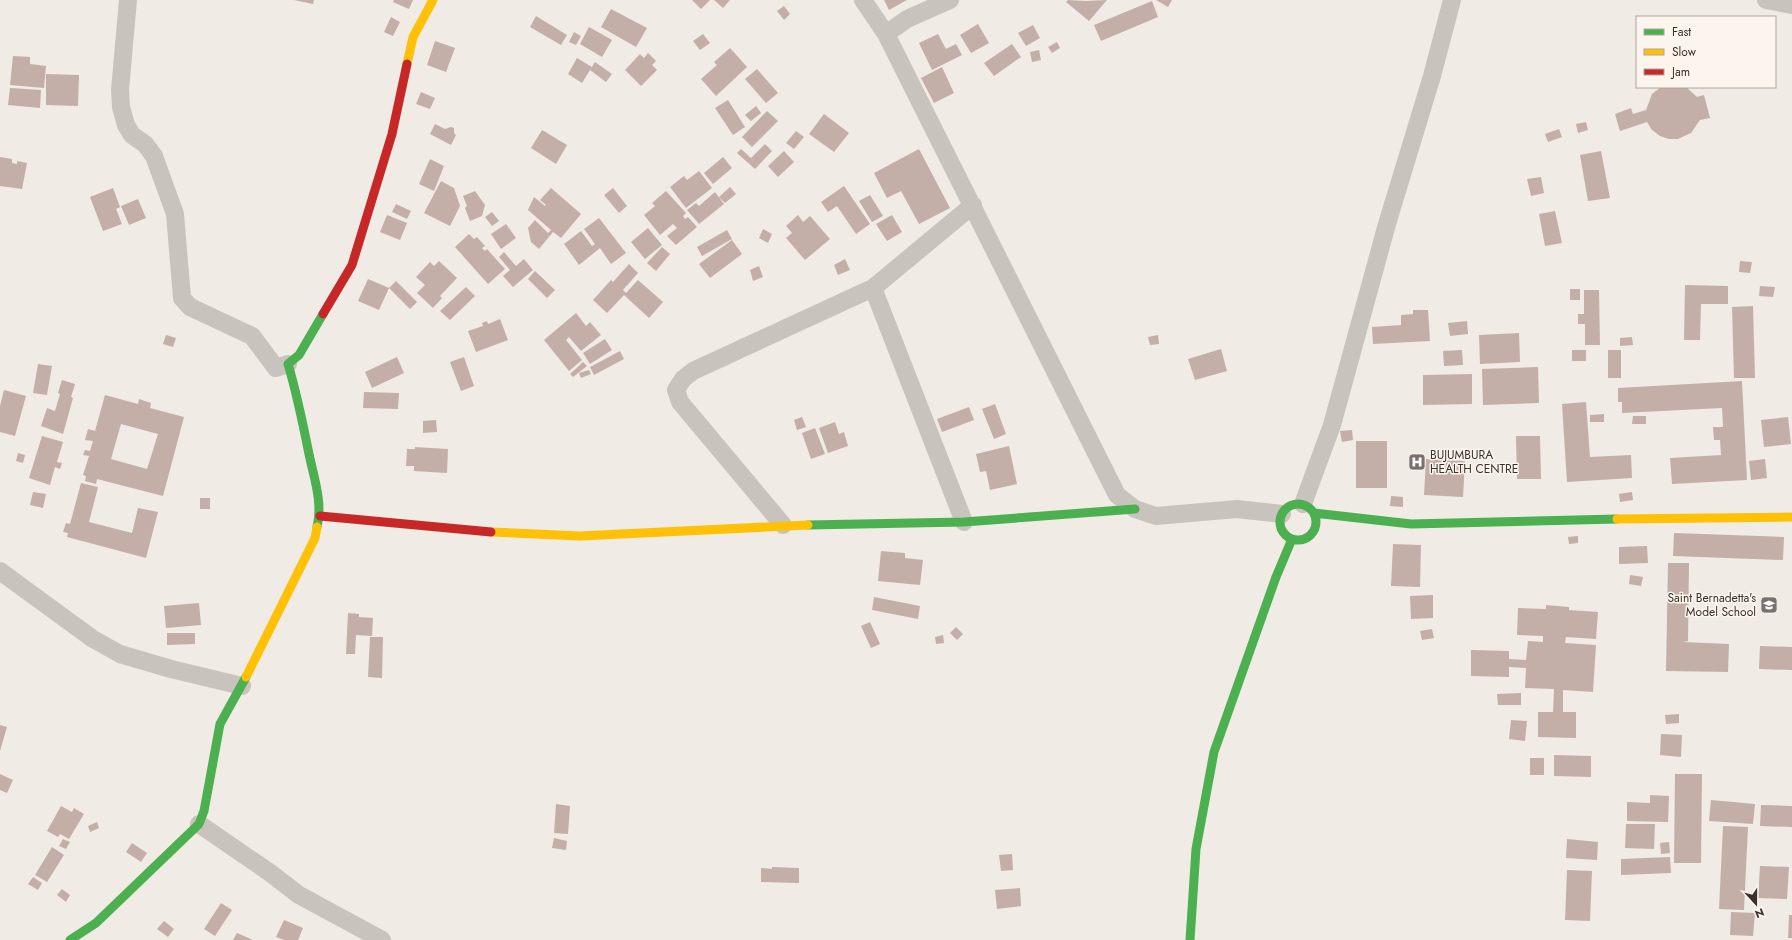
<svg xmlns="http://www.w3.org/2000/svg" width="1792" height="940" font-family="Jost,sans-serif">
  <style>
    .building { fill: #c3afa7; fill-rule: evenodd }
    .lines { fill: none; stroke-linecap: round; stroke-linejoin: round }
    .street { stroke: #c9c3be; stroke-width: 18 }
    .fast { stroke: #4caf50; stroke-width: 9 }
    .slow { stroke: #ffc107; stroke-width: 9 }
    .jam { stroke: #c62828; stroke-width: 9 }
    .labels { text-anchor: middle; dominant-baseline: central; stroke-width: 3; stroke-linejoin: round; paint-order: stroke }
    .poi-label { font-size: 12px; fill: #3b302b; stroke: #fbf5ee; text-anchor: start }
  </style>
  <rect width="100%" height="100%" fill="#f0ebe5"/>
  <path class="building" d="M294,0H314L313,4Z
    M394,0H413L409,9L393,2Z
    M692,0H710L701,9Z
    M714,0H730L723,8Z
    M884,0H907L889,10Z
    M1068,0L1086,1L1107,0L1089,21L1066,2Z
    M1156,0H1172L1168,7Z
    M1152,1L1158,17L1101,41L1094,25Z
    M784,6L790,14L784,20L777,11Z
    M611,9L647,28L636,47L601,27Z
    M536,16L567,35L561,45L530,27Z
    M391,17L400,22L393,36L384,32Z
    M978,24L989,43L971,53L960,35Z
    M1033,25L1040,38L1026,46L1018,33Z
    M589,27L612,40L602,57L580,44Z
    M574,32L581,36L576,45L569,42Z
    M703,34L710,43L700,50L693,41Z
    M938,34L946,49L956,44L962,55L932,70L919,43Z
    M435,41L455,48L446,72L427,65Z
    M1057,42L1060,48L1052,53L1048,47Z
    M1012,44L1021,57L994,76L984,63Z
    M730,48L747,67L716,96L701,79L717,65L714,62Z
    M1039,50L1041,60L1032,62L1030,52Z
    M648,53L656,61L652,65L657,70L641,86L625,70L640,54L644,58Z
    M13,56L30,57V64L46,66L44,88L10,85Z
    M577,58L592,67L582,83L568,74Z
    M595,62L612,74L606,82L590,70Z
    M942,67L954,93L934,103L921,78Z
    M757,69L778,93L766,103L745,79Z
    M46,74L79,75L78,106L46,105Z
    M1661,87H1686L1697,97L1704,95L1710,118L1700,120L1691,133L1678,139H1669L1660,136L1652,130L1647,122L1620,131L1615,114L1631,108L1633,114L1646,110L1652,94Z
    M10,88L41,90L40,108L8,105Z
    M421,92L435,98L430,109L416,104Z
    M728,100L745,127L733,135L715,108Z
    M756,106L761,113L751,121L745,115Z
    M767,111L778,121L752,147L742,137Z
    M824,114L849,133L834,152L809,134Z
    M1586,122L1588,130L1578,133L1576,124Z
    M435,124L445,129L451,127L454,128V133L456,135L451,145L430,134Z
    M1559,129L1562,137L1548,142L1545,134Z
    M542,130L567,145L556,164L531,148Z
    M796,131L804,137L794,149L786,143Z
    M765,144L772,151L755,169L737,153L741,149L751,158Z
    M919,149L950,208L919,224L901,191L887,198L874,173Z
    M784,151L794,162L778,177L768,166Z
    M1601,151L1610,198L1588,201L1580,155Z
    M0,157L12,159V163L17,164V161L27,163L22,189L0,186Z
    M723,157L732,168L713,184L704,173Z
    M430,159L444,166L434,191L419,184Z
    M699,171L712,188L686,208L670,187L684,176L687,180Z
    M1541,177L1544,193L1531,196L1527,179Z
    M441,181L454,188L460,206L450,226L424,213Z
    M844,186L870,224L856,234L837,206L828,212L821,202Z
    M730,187L736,194L725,203L719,197Z
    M113,188L120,207L116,209L122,224L103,231L90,197Z
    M551,188L581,214L561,238L553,232L539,249L531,242L528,228L535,220L548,233L551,230L528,210L534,197L545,206L546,205L540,200Z
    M613,188L627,206L619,213L604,195Z
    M475,191L485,205L482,216L470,221L465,208L467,206L463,196Z
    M666,191L686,213L683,216L685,219L688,217L697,227L676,245L667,236L677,228L673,224L660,235L644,215L655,206L652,203Z
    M715,192L724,204L699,224L687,210L696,203L699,206Z
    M870,195L883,216L872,222L859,201Z
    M138,199L146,218L129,225L121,206Z
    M396,204L411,211L407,219L392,212Z
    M1555,211L1562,243L1545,246L1539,214Z
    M492,212L499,221L492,226L485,217Z
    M387,215L407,223L400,240L380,232Z
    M798,215L803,222L810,216L830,239L805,260L786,238L792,233L786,226Z
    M892,215L902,232L887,241L876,224Z
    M599,218L626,253L611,264L600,248L579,265L564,244L581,231L592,246L595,244L584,229Z
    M506,224L516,238L501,249L491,234Z
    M648,228L662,245L645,259L631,242Z
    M763,229L772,234L768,243L759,238Z
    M727,230L732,239L702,256L697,247Z
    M469,234L474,239L477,237L485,246L482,248L485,251L487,249L505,269L488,284L455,247Z
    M732,240L742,254L710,278L699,264Z
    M662,247L670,254L656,271L647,263Z
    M504,252L516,266L524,259L533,270L513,287L503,276L510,270L499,257Z
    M845,259L850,270L838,275L834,265Z
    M439,261L457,278L440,296L442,298L433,308L417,293L425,285L416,277L430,262L434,266Z
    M1740,261L1752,262L1750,273L1739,272Z
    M629,264L638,273L623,290L626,293L638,280L663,302L649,318L624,295L607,313L593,300L611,280L613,282Z
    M759,266L763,277L753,281L750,270Z
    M535,271L555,290L547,298L528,279Z
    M368,279L389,288L396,281L417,302L410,309L389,288L379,310L358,301Z
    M1685,285L1728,286V304H1701L1700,340H1684Z
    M1760,286L1775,287L1773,297L1759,296Z
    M466,287L475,296L450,320L440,311Z
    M1570,289H1580V300H1570Z
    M1584,290H1599L1600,345H1585V324H1578V314H1584Z
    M1753,306L1755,378H1734L1732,307Z
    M1413,310H1428L1430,341L1373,344L1372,327L1401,325V315L1413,314Z
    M576,313L586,326L590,322L601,335L581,351L569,337L566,340L582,360L569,371L544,340Z
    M500,319L508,340L476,352L468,331L483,326L482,323L487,321L488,324Z
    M1467,321L1468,334L1450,336L1448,323Z
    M1519,333L1520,362L1480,364L1479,335Z
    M166,335L176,338L173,347L163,344Z
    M1158,335L1159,344L1150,345L1148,337Z
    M1632,337L1633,345L1620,346V338Z
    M605,339L612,350L590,364L583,353Z
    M1221,349L1227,371L1195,380L1188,359Z
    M1462,350L1463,365L1444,366L1443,351Z
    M1572,350H1586V361H1572Z
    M1608,350H1621V378H1608Z
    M620,351L624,359L594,375L590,367Z
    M397,357L404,373L372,388L365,372Z
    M464,357L474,386L461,391L450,362Z
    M583,362L587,366L573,377L570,374Z
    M38,364L52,366L47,395L33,393Z
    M1538,367L1539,403L1483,405L1482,369Z
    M589,370L591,374L581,378L579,373Z
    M1472,374V404L1423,405V375Z
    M62,380L75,384L71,397L73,398L63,434L41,426L47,408L55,411L60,394L58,393Z
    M1742,381L1747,480L1672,484L1670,458L1721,455L1720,440H1714L1713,427H1723L1722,408L1622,413V402H1618V388Z
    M4,390L26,396L15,436L0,432V406Z
    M364,392L399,393L398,409L363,408Z
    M105,395L138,404L139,399L151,403L150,408L184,417L163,496L97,479L96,484L85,481L86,476L83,475L89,456L83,455L85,450L90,451L93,441L85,440L88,429L95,431ZM121,424L158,434L147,469L111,459Z
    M1586,402L1590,457L1631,455L1632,478L1567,482L1562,404Z
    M995,404L1006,434L994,439L982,409Z
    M969,407L974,420L942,432L937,419Z
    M1604,414V422H1590V415Z
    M1633,416H1646V424H1632Z
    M802,417L806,427L797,430L794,420Z
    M1788,417L1791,444L1764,447L1761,420Z
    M436,420L437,432L423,433V421Z
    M835,422L839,434L844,432L848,446L828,453L819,428Z
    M815,428L825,454L811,459L802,433Z
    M1352,430L1353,440L1342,442L1340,431Z
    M42,436L63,442L57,462L62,463L60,469L55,467L50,485L29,478Z
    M1516,436H1540L1541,479H1517Z
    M1356,441H1387V488H1356Z
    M1009,446L1017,484L990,490L986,471L980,472L976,454Z
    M415,447L448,449L447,473L414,471V466H406L407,449H415Z
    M18,453L25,455L23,463L16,461Z
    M1426,459L1465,461L1463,497L1424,495Z
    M1765,459L1767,478L1751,480L1749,461Z
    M81,483L98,487L89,522L132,533L138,508L158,512L146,558L67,537L68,533L63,532L66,523L70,524Z
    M33,492L46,494L43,508L30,505Z
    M1632,492L1633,500L1620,502L1619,494Z
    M1391,496L1403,497V507L1390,506Z
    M200,498H210V509H200Z
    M1674,533L1784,537L1783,560L1673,556Z
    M1578,536V543L1569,544L1568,537Z
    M1393,544L1421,545L1420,587L1391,586Z
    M1647,546L1648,563L1619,564V547Z
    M881,551L905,553V558L923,560L920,585L878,581Z
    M1668,563H1689L1688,641L1683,642L1729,644L1728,672L1666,671Z
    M1630,575L1643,577L1641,586L1629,584Z
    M1433,595V618L1411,619L1410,596Z
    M874,597L920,606L918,619L872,610Z
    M199,603L201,625L166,628L164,606Z
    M1546,605L1569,607V610L1598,612L1596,639L1566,637L1565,643L1596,645L1593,692L1563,690V712H1576V738L1538,737V712H1553L1554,689L1525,688L1526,668L1509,667V677L1471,676V650L1509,651V659L1526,660L1528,641L1543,642V636L1517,635L1518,608L1546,609Z
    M348,613L359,614V617L373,618L372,636L356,635L355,654H346Z
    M870,622L880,644L871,648L861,626Z
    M956,627L963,634L957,640L950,633Z
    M1432,629L1434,638L1422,640L1420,631Z
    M167,633H195V644L167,645Z
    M943,635L944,643L936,644L935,637Z
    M370,637H383L382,678L368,677Z
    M1760,646L1792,647V670L1759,669Z
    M1521,693V705H1498L1497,694Z
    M1679,714V723L1666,724L1665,715Z
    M1511,720L1527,721L1525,741L1509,739Z
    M0,725L7,727L0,751Z
    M1661,734L1682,735L1681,757L1660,755Z
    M1554,755L1591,756V777L1554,776Z
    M1530,758H1544V775H1530Z
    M0,774L13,780L7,793L0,790Z
    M1675,774H1702L1701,863H1674Z
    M1650,795L1669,796L1668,822L1627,821V802L1650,803Z
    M1711,800L1755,804L1753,824L1709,821Z
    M556,804L570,806L568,834L554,833Z
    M1761,805L1792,806V827L1760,826Z
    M61,806L72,812L74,808L84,814L69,839L60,834L58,837L47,831Z
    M97,822L99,828L90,832L88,826Z
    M1626,824H1655L1654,849L1625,848Z
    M1723,826L1748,827L1744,910L1719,909Z
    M554,838L567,841L566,850L552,848Z
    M63,839L70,842L66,849L59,846Z
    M1567,839L1598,842L1597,860L1566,858Z
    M1669,842L1670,853L1661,854L1660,843Z
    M132,843L147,853L141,862L126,852Z
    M52,847L64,855L47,882L35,875Z
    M1012,854L1013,870L1001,871L999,855Z
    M1670,857L1671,873L1621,875V859Z
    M1760,866L1789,867L1787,899L1758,898Z
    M772,867L799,868V883L761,882V868L772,869Z
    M1567,870L1592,871L1590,921L1565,920Z
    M33,877L42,883L38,890L28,884Z
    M1020,888L1021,906L997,909L995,890Z
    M62,889L70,895L66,902L57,895Z
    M221,903L232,910L215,936L204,929Z
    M1731,912L1755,913L1753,936L1730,935Z
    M1789,915H1792V938H1788Z
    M284,920L303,928L298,940H284L276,937Z
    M164,921L174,929L168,937L157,929Z
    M237,933L253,940H233Z"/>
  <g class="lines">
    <path class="street" d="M128,0L120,90L121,107L126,125L132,135L145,144L154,156L175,214L182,298L190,307L252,336L276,368L288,364
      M863,0L886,34
      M950,0L907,19L886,34L1117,495L1135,509L1156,516L1237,509L1282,514
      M1766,0L1792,5
      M873,288L964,522
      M1303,504L1332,425L1387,224L1432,76L1452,0
      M783,525L680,402L676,390L683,379L693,371L873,288L973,205
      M0,571L93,639L120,654L171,669L242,686
      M199,824L269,872L299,895L382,940"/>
    <path class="fast" d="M1280 522a18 18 0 1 1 36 0a18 18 0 1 1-36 0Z
      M1314,513L1411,524L1617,519
      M808,525L964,522L1135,509
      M317,527C323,503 314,478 309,454C303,424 297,394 288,364L299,355L323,314
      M70,940L96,923L199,824L204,811L220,724L246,677
      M1190,940L1196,849L1214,752L1276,577L1292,539"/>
    <path class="slow" d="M407,64L413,37L433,0
      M1617,519L1792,517
      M491,532L580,536L808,525
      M246,677L315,538L317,527"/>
    <path class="jam" d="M323,314L352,265L392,134L407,64
      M320,516L491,532"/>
  </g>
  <defs>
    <g id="hospital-square" transform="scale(0.9)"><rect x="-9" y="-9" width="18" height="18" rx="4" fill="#7a716c" stroke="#fbf5ee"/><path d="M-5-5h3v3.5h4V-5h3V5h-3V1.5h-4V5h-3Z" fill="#fff"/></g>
    <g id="school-square" transform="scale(0.9)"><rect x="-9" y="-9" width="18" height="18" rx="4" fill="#7a716c" stroke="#fbf5ee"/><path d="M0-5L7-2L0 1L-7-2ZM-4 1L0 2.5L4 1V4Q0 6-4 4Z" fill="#fff"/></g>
  </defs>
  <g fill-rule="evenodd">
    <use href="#hospital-square" x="1417" y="462"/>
    <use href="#school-square" x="1769" y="605"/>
  </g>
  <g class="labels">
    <g class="poi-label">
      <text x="1430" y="455">BUJUMBURA<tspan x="1430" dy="14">HEALTH CENTRE</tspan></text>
      <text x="1756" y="598" text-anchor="end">Saint Bernadetta's<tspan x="1756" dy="14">Model School</tspan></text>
    </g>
  </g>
  <rect x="1636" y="16" width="140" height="72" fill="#fbf5ee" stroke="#aea6a0"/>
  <rect x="1644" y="29" width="20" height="6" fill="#4caf50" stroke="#aea6a0"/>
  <text x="1672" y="36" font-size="12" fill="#3b302b">Fast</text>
  <rect x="1644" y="49" width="20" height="6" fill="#ffc107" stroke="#aea6a0"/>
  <text x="1672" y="56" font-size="12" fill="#3b302b">Slow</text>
  <rect x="1644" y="69" width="20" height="6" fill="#c62828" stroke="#aea6a0"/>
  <text x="1672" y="76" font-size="12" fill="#3b302b">Jam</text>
  <g transform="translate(1756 904) rotate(159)" stroke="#fbf5ee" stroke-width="3" paint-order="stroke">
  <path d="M0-3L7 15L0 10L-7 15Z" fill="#3b302b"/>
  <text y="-6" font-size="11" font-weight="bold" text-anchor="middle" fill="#3b302b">N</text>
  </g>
</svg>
